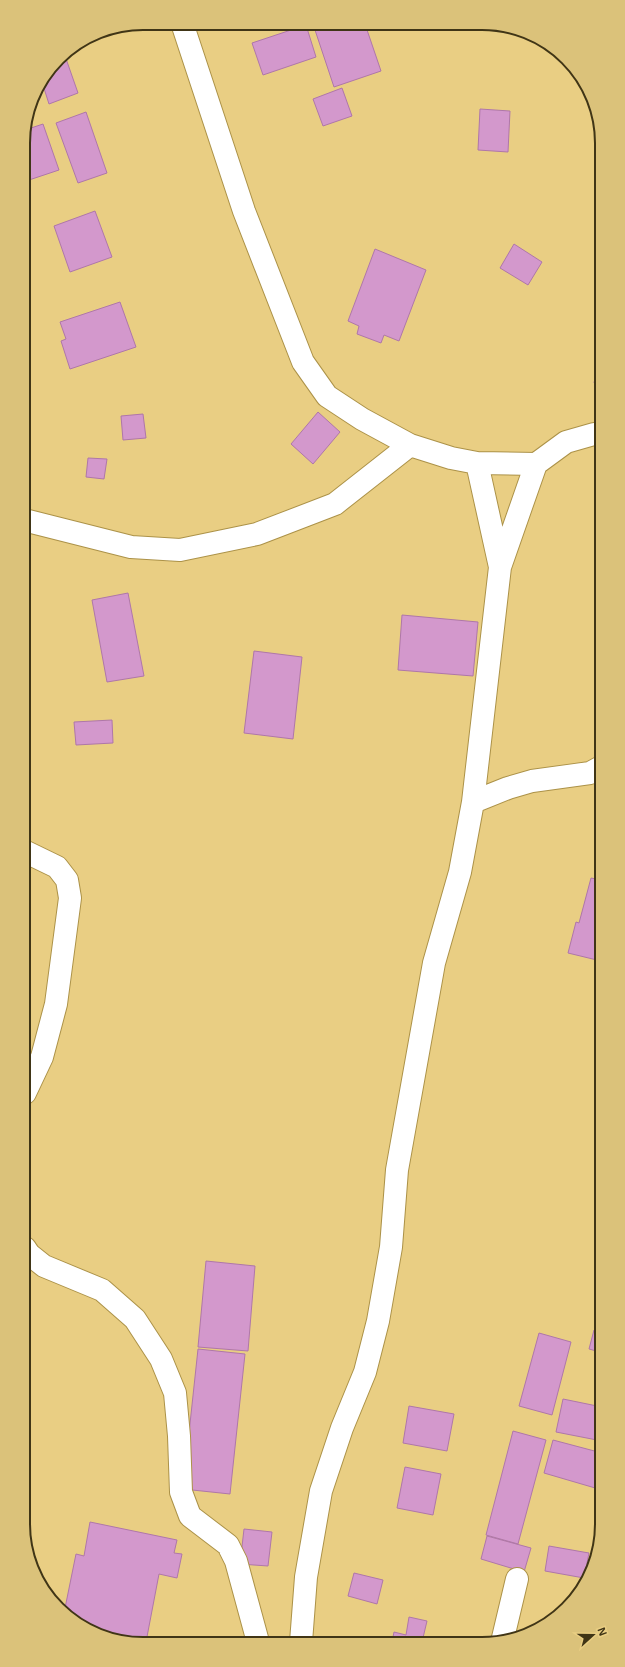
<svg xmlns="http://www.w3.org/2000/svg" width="625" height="1667" font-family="Arial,sans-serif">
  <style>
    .building { fill: #d398cc; stroke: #af77a9 }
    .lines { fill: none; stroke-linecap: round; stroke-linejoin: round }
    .minor-casing { stroke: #ac9248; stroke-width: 24 }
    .minor { stroke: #fff; stroke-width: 22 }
    .rim { fill: none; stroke: #403516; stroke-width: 2 }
  </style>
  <rect width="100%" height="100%" fill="#e9ce83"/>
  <path class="building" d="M321,24H365L381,71L334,87L314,27Z
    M306,25L316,57L263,75L252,43Z
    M64,53L78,93L49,104L42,82Z
    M342,88L352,116L323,126L313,99Z
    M480,109L510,111L508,152L478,150Z
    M86,112L107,173L78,183L56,123Z
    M43,124L59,170L23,182V135L25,130Z
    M95,211L112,257L70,272L54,226Z
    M514,244L542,262L528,285L500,268Z
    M375,249L426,270L399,341L384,335L381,343L357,334L359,326L348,321Z
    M120,302L136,347L70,369L61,341L66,339L60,322Z
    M600,353V385L594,383Z
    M318,412L340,432L313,464L291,444Z
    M143,414L146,438L123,440L121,416Z
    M88,458L107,459L104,479L86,477Z
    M128,593L144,676L107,682L92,600Z
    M402,615L478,622L473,676L398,670Z
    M254,651L302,657L293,739L244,733Z
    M112,720L113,743L76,745L74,722Z
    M591,878L601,880V961L568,953L576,922L579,923Z
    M206,1261L255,1266L248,1351L198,1347Z
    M594,1330L601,1332L602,1369L595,1367L600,1352L589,1349Z
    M539,1333L571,1342L552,1415L519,1406Z
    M198,1349L245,1354L230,1494L183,1489Z
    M563,1399L602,1407V1441L556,1432Z
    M409,1406L454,1414L447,1451L403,1443Z
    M513,1431L546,1440L518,1544L486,1535Z
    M553,1440L602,1453V1490L544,1473Z
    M405,1467L441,1474L433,1515L397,1508Z
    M90,1522L177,1540L174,1553L182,1554L177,1578L159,1574L146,1642H120L90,1632L64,1613L76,1554L84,1556Z
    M244,1529L272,1532L268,1566L240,1564Z
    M487,1536L531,1548L524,1572L481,1559Z
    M549,1546L589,1553L584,1578L545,1571Z
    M354,1573L383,1580L377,1604L348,1596Z
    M409,1617L427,1621L422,1642H392L394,1632L406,1635Z"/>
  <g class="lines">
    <g class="minor-casing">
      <path id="minor" d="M182,23L244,211L303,362L327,396L362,419L410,445L451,458L477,463L536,464
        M477,463L500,567
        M24,520L131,547L180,550L257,534L335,504L410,445
        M473,802L508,788L532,781L590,773L601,767
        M24,851L57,867L67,880L70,898L56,1004L42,1057L25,1093
        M25,1248L29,1254L44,1266L102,1290L135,1319L161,1359L175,1393L179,1436L181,1492L190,1516L228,1545L236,1561L258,1642
        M301,1642L306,1577L321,1491L342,1428L365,1372L378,1321L391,1247L397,1170L434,963L460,872L473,802L500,567L536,464L566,442L594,434H600
        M502,1642L517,1579"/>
    </g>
    <use href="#minor" class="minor"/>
  </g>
  <path d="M0 0H625V1667H0ZM143 30H482A113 113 0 0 1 595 143V1524A113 113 0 0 1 482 1637H143A113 113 0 0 1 30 1524V143A113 113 0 0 1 143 30Z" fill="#dbc27a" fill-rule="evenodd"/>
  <path class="rim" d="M143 30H482A113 113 0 0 1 595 143V1524A113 113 0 0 1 482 1637H143A113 113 0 0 1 30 1524V143A113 113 0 0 1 143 30Z"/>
  <g transform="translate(593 1635) rotate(69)" stroke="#e9ce83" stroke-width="3" paint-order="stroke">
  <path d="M0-3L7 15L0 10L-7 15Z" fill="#403516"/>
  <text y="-6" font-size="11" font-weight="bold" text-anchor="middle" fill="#403516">N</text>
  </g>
</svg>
